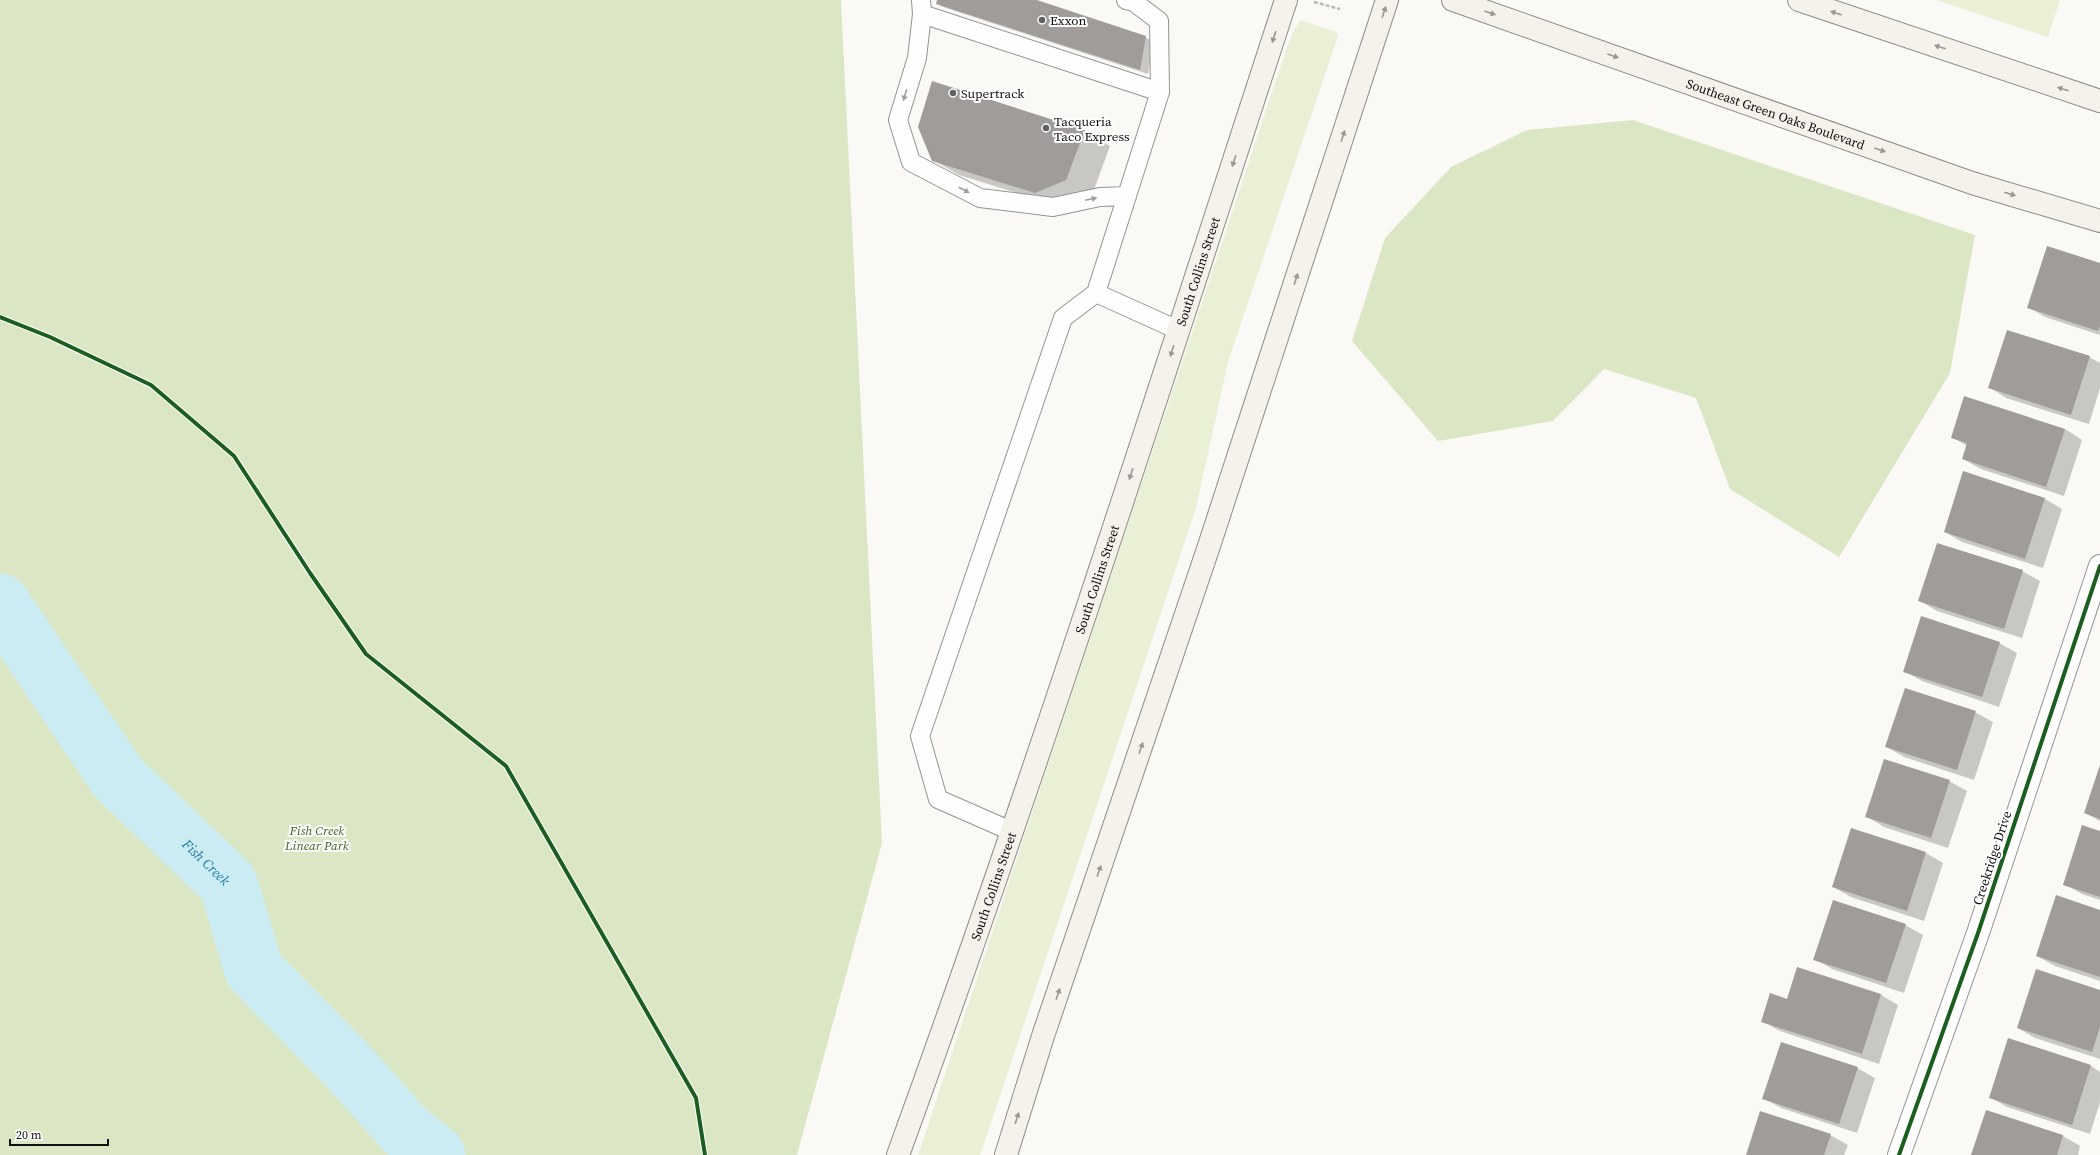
<svg xmlns="http://www.w3.org/2000/svg" width="2100" height="1155" font-family="'Source Serif 4',serif">
  <style>
    .green { fill: #e9f0d6 }
    .forest { fill: #dbe7c4 }
    .shadow { fill: #0003 }
    .lines { fill: none; stroke-linecap: round; stroke-linejoin: round }
    .river { stroke: #ccecf4; stroke-width: 59 }
    .building { fill: #9f9c9a }
    .service-casing { stroke: #959493; stroke-width: 20 }
    .minor-casing { stroke: #959493; stroke-width: 24 }
    .secondary-casing { stroke: #8c8b89; stroke-width: 24 }
    .path { stroke: #b9b8b8; stroke-width: 2.5; stroke-dasharray: 4 2; stroke-linecap: butt }
    .service { stroke: #fefefe; stroke-width: 18 }
    .minor { stroke: #fefefe; stroke-width: 22 }
    .secondary { stroke: #f5f2eb; stroke-width: 22 }
    .cycleway-casing { stroke: #fff; stroke-width: 6 }
    .cycleway { stroke: #1b5e20; stroke-width: 4 }
    .oneway { fill: #999793 }
    .oneway2 { fill: #9e9e9e }
    .poi-dot { fill: #626160; stroke: #fff; stroke-width: 1.5 }
    .labels { text-anchor: middle; dominant-baseline: central; stroke-width: 4; stroke-linejoin: round; paint-order: stroke }
    .poi-label { font-size: 13px; fill: #0f0f0f; stroke: #fff; text-anchor: start }
    .street-label { font-size: 13px; fill: #0f0f0f; stroke: #fff }
    .park-label { font-size: 13px; font-style: italic; fill: #3a6521; stroke: #fff }
    .water-label { font-size: 14px; font-style: italic; fill: #1c7a9d; stroke: #fff }
  </style>
  <rect width="100%" height="100%" fill="#fbf9f5"/>
  <path class="green" d="M1936,0H2060L2048,37Z
    M1300,20L1337,32L1338,36L1228,362L1196,508L995,1111L980,1155H918L1286,50L1293,32Z"/>
  <path class="forest" d="M0,0H841L882,843L797,1155H0Z
    M1633,120L1975,235L1950,373L1839,557L1730,489L1696,398L1604,369L1553,421L1438,441L1352,341L1385,238L1451,167L1527,130Z"/>
  <path class="shadow" d="M939,0H1034L1145,37L1154,42L1148,74L946,8L937,4Z
    M1084,131L1110,146L1092,195L1062,207L959,175L933,160Z
    M2100,264V335L2045,317L2028,307Z
    M2089,357L2100,363V388L2089,424L2006,398L1989,387Z
    M2065,429L2082,440L2064,496L1981,469L1963,459L1967,446L1952,437Z
    M2045,499L2062,509L2043,568L1962,542L1945,532Z
    M2022,571L2040,581L2022,638L1937,611L1920,601Z
    M1999,643L2017,653L1999,707L1922,681L1904,671Z
    M1975,712L1993,722L1974,780L1904,757L1887,747Z
    M2100,767V821L2085,813Z
    M1949,781L1967,791L1948,848L1884,827L1866,816Z
    M2100,832V900L2082,894L2064,884Z
    M1926,853L1943,863L1924,921L1851,897L1833,887Z
    M2100,911V981L2055,966L2037,956Z
    M1905,925L1923,935L1904,993L1832,969L1815,959Z
    M1798,968L1881,995L1898,1005L1879,1064L1780,1031L1762,1021L1787,1000Z
    M2100,991V1059L2035,1038L2018,1028Z
    M2008,1040L2091,1066L2100,1072V1102L2090,1134L2007,1107L1990,1097Z
    M1857,1068L1875,1078L1857,1133L1781,1108L1763,1098Z
    M1987,1111L2063,1136L2080,1146L2078,1155H1972Z
    M1830,1135L1848,1145L1844,1155H1747Z"/>
  <g class="lines">
    <path class="river" id="s1" d="M0,603L118,778L228,883L254,970L344,1062L406,1131L436,1155"/>
  </g>
  <path class="building" d="M937,0H1037L1146,36L1140,70L936,4Z
    M932,81L1085,130L1066,180L1035,193L932,161L918,127Z
    M2047,246L2100,263V326L2098,331L2027,308Z
    M2007,330L2090,356L2071,415L1988,388Z
    M1964,396L2065,429L2046,487L1962,459L1967,443L1951,438Z
    M1963,471L2045,498L2025,559L1944,532Z
    M1937,543L2023,570L2004,629L1918,601Z
    M1921,616L2000,642L1982,697L1903,672Z
    M1905,688L1976,711L1957,770L1885,747Z
    M1884,759L1950,780L1931,838L1865,817Z
    M2100,765V819L2084,813Z
    M2082,825L2100,831V897L2063,885Z
    M1851,828L1926,852L1907,911L1832,887Z
    M2056,895L2100,910V977L2036,956Z
    M1833,900L1906,924L1886,983L1813,960Z
    M1797,967L1881,994L1862,1054L1761,1022L1770,993L1787,999Z
    M2036,969L2100,990V1027L2092,1052L2017,1028Z
    M2008,1038L2091,1065L2072,1125L1989,1098Z
    M1781,1042L1858,1067L1839,1124L1762,1099Z
    M1986,1110L2063,1135L2057,1155H1971Z
    M1760,1111L1831,1134L1824,1155H1746Z"/>
  <g class="lines">
    <g class="service-casing">
      <path id="service" d="M921,0L922,14L1160,92L1096,293L1178,330
        M1126,0L1134,2L1159,21L1160,92
        M922,14L917,58L898,120L911,162L980,198L1053,207L1100,197L1127,196
        M1011,831L938,799L920,736L1063,318L1096,293"/>
    </g>
    <g class="minor-casing">
      <path id="minor" d="M1899,1155L1978,933L2100,566"/>
    </g>
    <g class="secondary-casing">
      <g id="secondary">
        <path id="s2" d="M1453,0L1972,183L2100,221"/>
        <path d="M1799,0L2100,101"/>
        <path id="s3" d="M898,1155C1037,773 1160,386 1286,0"/>
        <path d="M1006,1155L1043,1036L1209,546L1387,0"/>
      </g>
    </g>
    <path class="path" d="M1314,2L1340,9"/>
    <use href="#service" class="service"/>
    <use href="#minor" class="minor"/>
    <use href="#secondary" class="secondary"/>
    <g class="cycleway-casing">
      <path id="cycleway" d="M0,317L50,337L151,385L234,456L310,573L366,654L506,766L696,1098L705,1155
        M1899,1155L1978,933L2100,566"/>
    </g>
    <use href="#cycleway" class="cycleway"/>
  </g>
  <defs><path id="oneway-solid" d="M-6-.8H1V-3.2L6.5 0L1 3.2V.8H-6Z"/></defs>
  <g class="oneway">
    <use href="#oneway-solid" transform="translate(1384 12) rotate(-72)"/>
    <use href="#oneway-solid" transform="translate(1490 13) rotate(19)"/>
    <use href="#oneway-solid" transform="translate(1836 13) rotate(-161)"/>
    <use href="#oneway-solid" transform="translate(1274 37) rotate(108)"/>
    <use href="#oneway-solid" transform="translate(1940 47) rotate(-162)"/>
    <use href="#oneway-solid" transform="translate(1613 56) rotate(19)"/>
    <use href="#oneway-solid" transform="translate(2063 89) rotate(-162)"/>
    <use href="#oneway-solid" transform="translate(1343 136) rotate(-72)"/>
    <use href="#oneway-solid" transform="translate(1880 150) rotate(19)"/>
    <use href="#oneway-solid" transform="translate(1234 161) rotate(108)"/>
    <use href="#oneway-solid" transform="translate(2010 194) rotate(16)"/>
    <use href="#oneway-solid" transform="translate(1296 279) rotate(-72)"/>
    <use href="#oneway-solid" transform="translate(1172 351) rotate(108)"/>
    <use href="#oneway-solid" transform="translate(1131 474) rotate(108)"/>
    <use href="#oneway-solid" transform="translate(1141 748) rotate(-71)"/>
    <use href="#oneway-solid" transform="translate(1099 871) rotate(-71)"/>
    <use href="#oneway-solid" transform="translate(1058 994) rotate(-71)"/>
    <use href="#oneway-solid" transform="translate(1017 1118) rotate(-72)"/>
  </g>
  <g class="oneway2">
    <use href="#oneway-solid" transform="translate(905 95) rotate(107)"/>
    <use href="#oneway-solid" transform="translate(964 190) rotate(28)"/>
    <use href="#oneway-solid" transform="translate(1091 199) rotate(-12)"/>
  </g>
  <g class="poi-dot">
    <circle cx="1042" cy="20" r="4"/>
    <circle cx="953" cy="93" r="4"/>
    <circle cx="1046" cy="128" r="4"/>
  </g>
  <g class="labels">
    <g class="poi-label">
      <text x="1050" y="20">Exxon</text>
      <text x="961" y="93">Supertrack</text>
      <text x="1054" y="121">Tacqueria<tspan x="1054" dy="15">Taco Express</tspan></text>
    </g>
    <g class="street-label">
      <text stroke="none"><textPath href="#s2" startOffset="342">Southeast Green Oaks Boulevard</textPath></text>
      <text stroke="none"><textPath href="#s3" startOffset="933">South Collins Street</textPath></text>
      <text stroke="none"><textPath href="#s3" startOffset="609">South Collins Street</textPath></text>
      <text transform="translate(1992 858) rotate(-72)">Creekridge Drive</text>
      <text stroke="none"><textPath href="#s3" startOffset="285">South Collins Street</textPath></text>
    </g>
    <g class="park-label">
      <text x="317" y="830">Fish Creek<tspan x="317" dy="15">Linear Park</tspan></text>
    </g>
    <g class="water-label">
      <text stroke="none"><textPath href="#s1" startOffset="333">Fish Creek</textPath></text>
    </g>
  </g>
  <path d="M10 1139v6h98v-6" fill="none" stroke="#0f0f0f" stroke-width="2"/>
  <text x="16" y="1139" font-size="12" fill="#0f0f0f" stroke="#ffffff" stroke-width="3" paint-order="stroke">20 m</text>
</svg>
